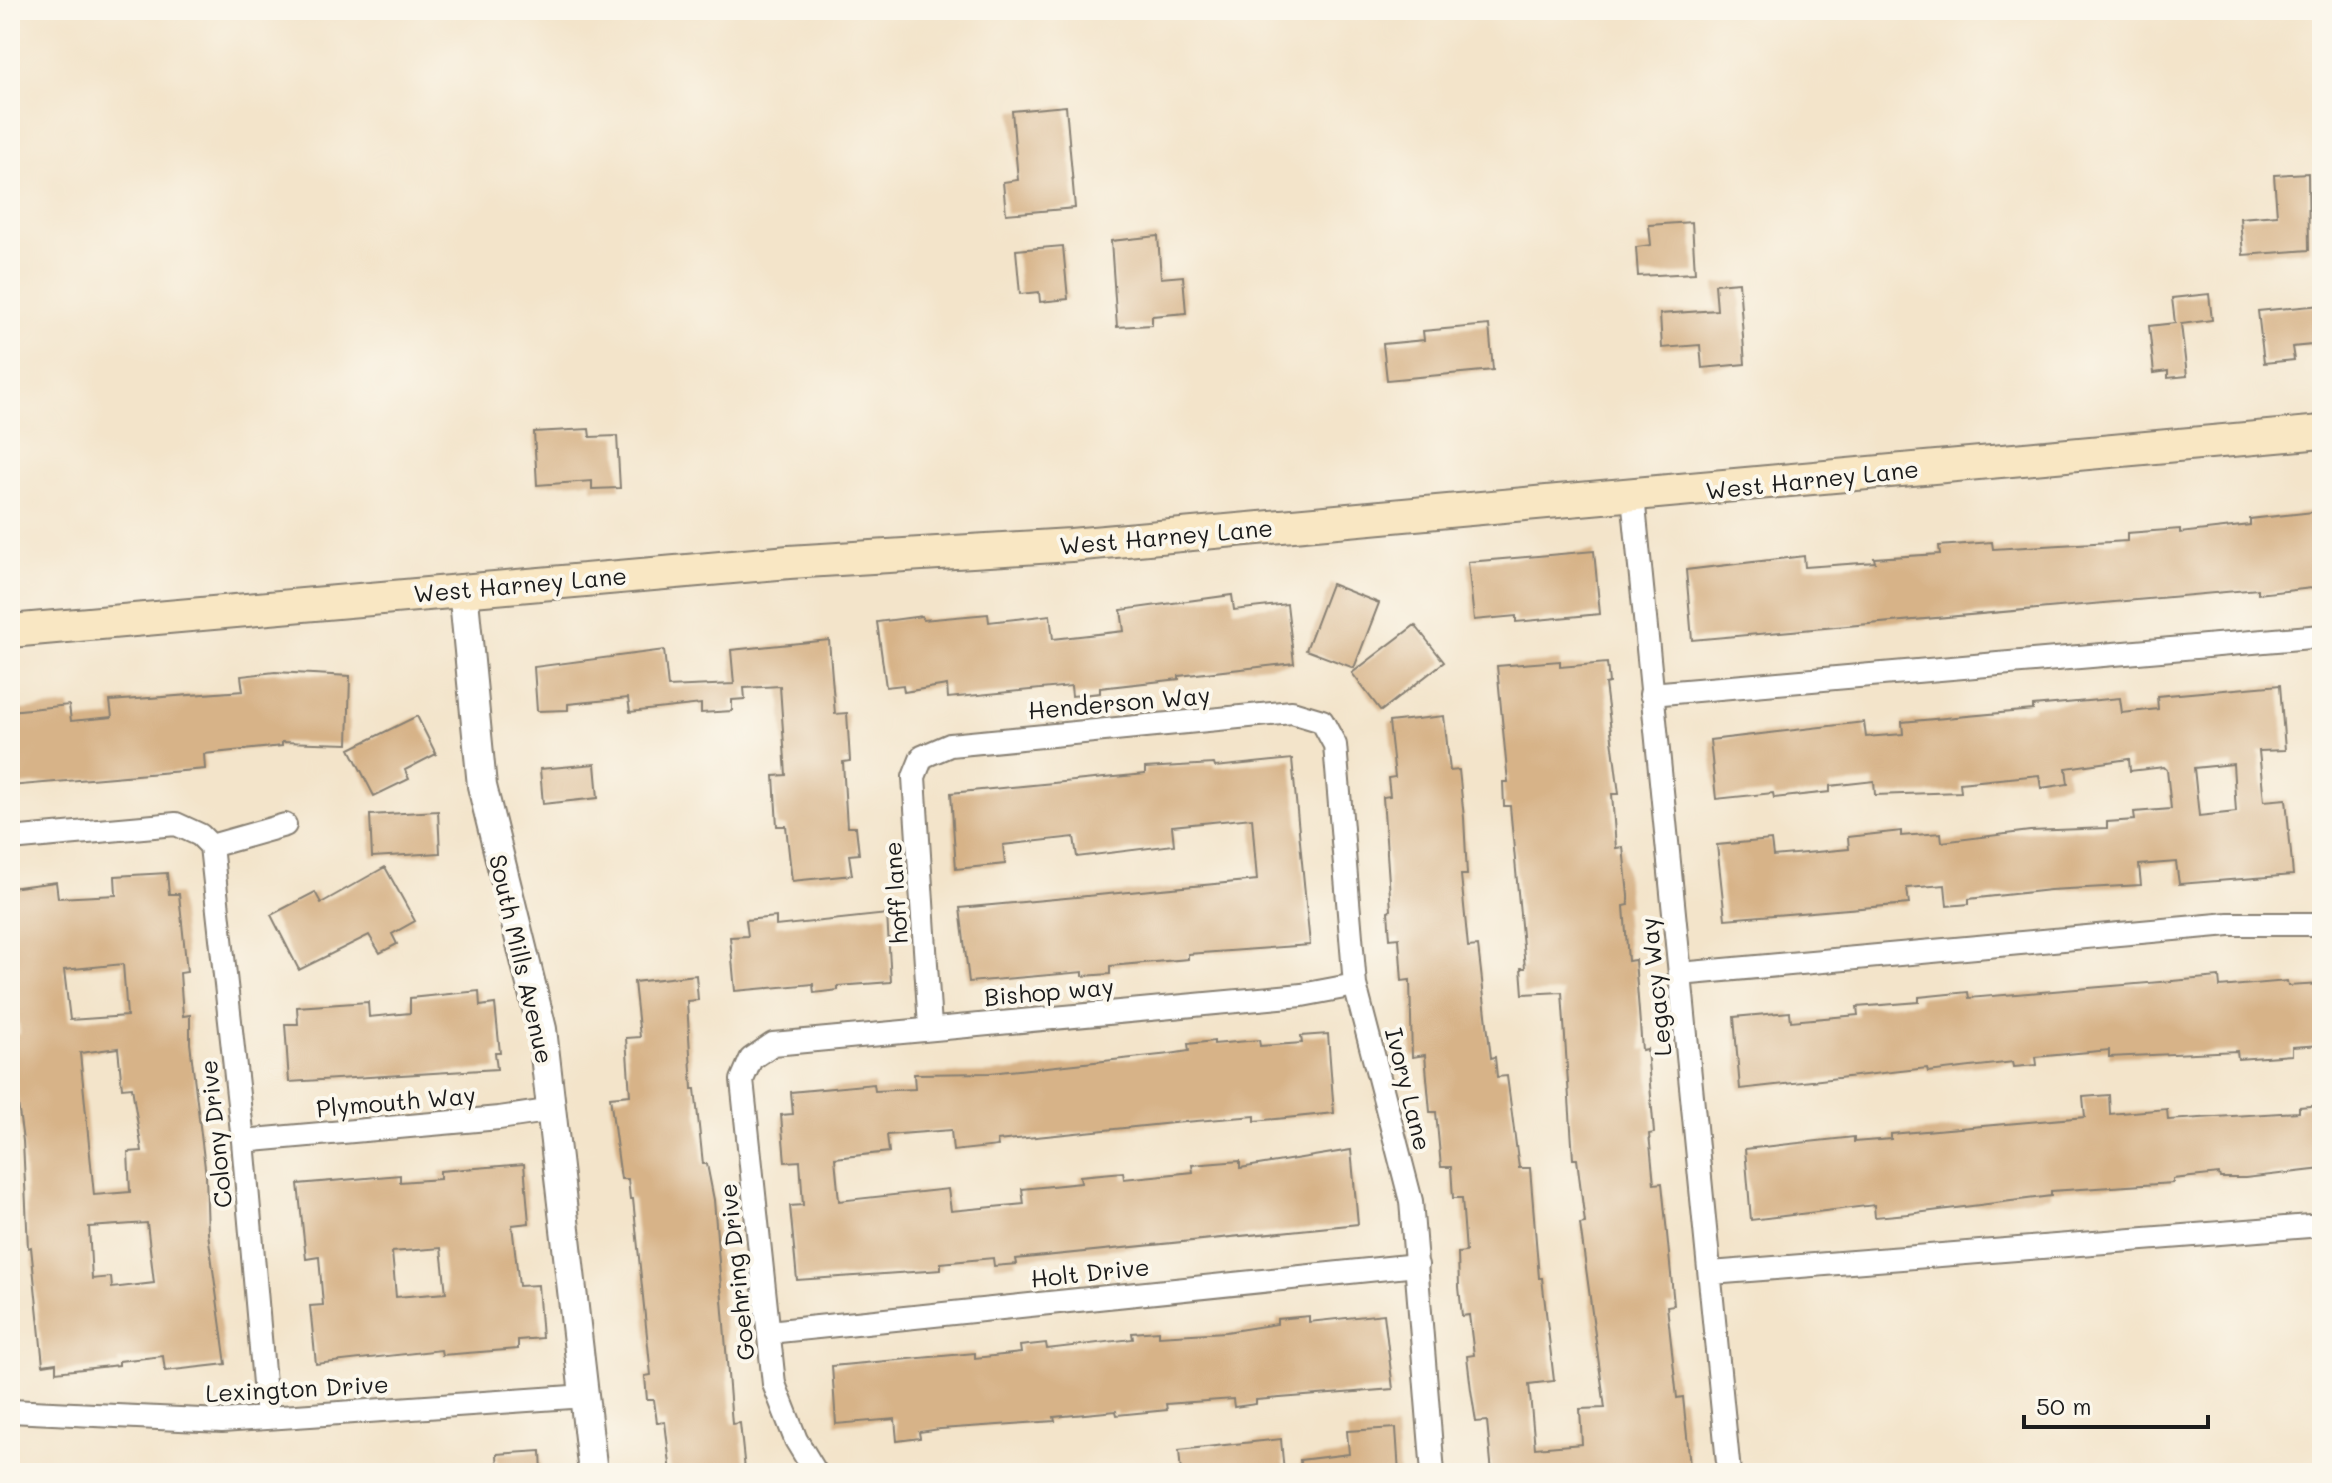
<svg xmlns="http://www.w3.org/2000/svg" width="2332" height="1483" font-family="Mali,sans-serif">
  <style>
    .building { fill: #d7b388; fill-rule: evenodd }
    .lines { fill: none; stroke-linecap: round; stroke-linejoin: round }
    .minor-casing { stroke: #888073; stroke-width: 26 }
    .tertiary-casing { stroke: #888073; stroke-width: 32 }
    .secondary-casing { stroke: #888073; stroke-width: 36 }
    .minor { stroke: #fff; stroke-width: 22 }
    .tertiary { stroke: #fff; stroke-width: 28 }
    .secondary { stroke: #f9e7c3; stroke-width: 32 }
    .labels { text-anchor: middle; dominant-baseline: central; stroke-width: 8; stroke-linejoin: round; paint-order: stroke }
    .street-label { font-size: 24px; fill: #1c1c1c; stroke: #fbf7ec }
  </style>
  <rect width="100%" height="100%" fill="#fbf7ec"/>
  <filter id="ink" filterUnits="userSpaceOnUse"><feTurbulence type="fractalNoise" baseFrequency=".0125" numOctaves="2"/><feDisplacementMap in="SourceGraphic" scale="16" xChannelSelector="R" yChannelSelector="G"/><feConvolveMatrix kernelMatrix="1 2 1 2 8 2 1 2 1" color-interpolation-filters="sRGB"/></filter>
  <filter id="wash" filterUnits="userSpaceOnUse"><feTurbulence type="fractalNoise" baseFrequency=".006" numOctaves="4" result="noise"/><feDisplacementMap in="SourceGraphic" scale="32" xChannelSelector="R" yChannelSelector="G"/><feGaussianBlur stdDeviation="1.8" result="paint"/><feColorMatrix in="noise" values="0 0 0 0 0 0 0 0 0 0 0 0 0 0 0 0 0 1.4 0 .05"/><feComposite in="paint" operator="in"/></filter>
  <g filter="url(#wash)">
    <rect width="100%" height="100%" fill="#f3e4ca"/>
    <g id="blocks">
      <path class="building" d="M1066,106L1075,208L1006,214L1003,182L1018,180L1012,111Z
        M2308,173L2309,250L2243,255L2240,218L2277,215L2274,175Z
        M1692,222L1695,273L1638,276L1636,247L1651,245L1649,225Z
        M1158,236L1161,278L1183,276L1186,313L1152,316V325L1117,327L1111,241Z
        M1063,246L1068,299L1040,302L1039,292L1020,294L1016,250Z
        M1739,282L1745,364L1702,368L1700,345L1662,348L1660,314L1717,310L1715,284Z
        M2209,294L2212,320L2181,324L2187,376L2168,378V371L2154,373L2149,326L2175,323L2172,298Z
        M2322,305V344L2292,347L2294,360L2264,363L2258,311Z
        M1489,325L1493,370L1387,380L1383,344L1424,340L1423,331Z
        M589,429L590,437L617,436L620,488L592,489V481L537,485L534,432Z
        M2322,511V584L2312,588L2258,594V589L1692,640L1686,570L1804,556L1805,567L1875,562L1874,558L1940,554L1939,546L1992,542L1993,549L2127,541V533L2180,529V533L2250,525V519Z
        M1594,551L1600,614L1516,622V616L1474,620L1468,562Z
        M1331,584L1379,603L1354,668L1306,650Z
        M1232,595L1234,610L1287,604L1294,663L1179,676V679L1100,688V693L1072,696L1071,686L948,698L947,685L904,692L903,685L886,687L877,622L922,616L923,620L988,614L989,622L1050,615L1053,639L1124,631L1121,610Z
        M1415,625L1444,662L1381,711L1352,673Z
        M829,640L835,714L847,713L850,761L843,762L847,827H856L859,854L849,855L852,875L792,881L786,826H777L774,776L786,775L780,686L744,688L745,699L732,700V711L701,713V704L630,712L628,698L568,704V710L537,711L534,667L664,650L668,687L734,684L731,650Z
        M1560,661V667L1607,663L1609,683L1605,684L1619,794H1612L1616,848L1623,847L1629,905L1624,906L1628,961L1635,960L1642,1050L1647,1049L1654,1133L1649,1134L1654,1184L1662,1183L1674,1305L1667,1306L1677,1398L1683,1397L1690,1466L1637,1473H1492L1487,1421L1476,1422L1471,1390L1467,1356L1474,1355L1469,1315L1462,1316L1459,1287L1458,1253L1466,1252L1462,1198H1453L1451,1167H1441L1436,1112H1430L1425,1055L1412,1057L1410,980L1402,981L1399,938L1390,939L1388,911L1391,910L1383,797L1390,796L1388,778L1395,777L1389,722L1444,716L1450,771L1459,770L1464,818L1467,875H1461L1468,947L1478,946L1491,1058L1495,1057L1497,1077L1507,1076L1519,1168H1530L1539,1278H1542L1554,1381L1529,1384L1535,1448L1582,1444L1580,1409L1605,1408L1580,1224L1585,1223L1577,1159H1573L1562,992L1523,994L1521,968H1525L1510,806H1504L1503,782H1508L1497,666Z
        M275,672L350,676L348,744L282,742V746L204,754L205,769L10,786V711L69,705L71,721L112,717L110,701L243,691L241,676Z
        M2280,685L2285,750L2259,751L2264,801L2286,799L2293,875L2179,884L2176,862L2139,865L2141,885L2050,890L1969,899V904L1947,906L1945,885L1907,888L1909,904L1725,919L1717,845L1771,840L1773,856L1849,849L1848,837L1901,831V836L1941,833L1942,842L2030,831L2107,828V822L2135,820L2134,812L2171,809L2167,770L2164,767L2130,771L2129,759L2066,768L2068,784L2041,788L2039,775L1960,783L1961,792L1875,795L1874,781L1830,786V792L1774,798L1773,793L1716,799L1710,740L1864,722L1866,737L1903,734L1902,722L2033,710V706L2120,698L2122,713L2158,709L2157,696ZM2233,764L2236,812L2199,816L2194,768Z
        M417,716L436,754L405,770L409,779L374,796L350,749Z
        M1292,759L1310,945L1188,954V959L1110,966V974L1083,976V972L969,982L960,908L1257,880L1252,818L1172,826L1174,845L1077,857L1074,837L1003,845L1005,864L956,869L951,793L1145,774V768L1214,764L1215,767Z
        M595,764L598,798L543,804L540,769Z
        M438,811L440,853L372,857L370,815Z
        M385,867L415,921L392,934L397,944L380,953L369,935L299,970L271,915L315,892L321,903Z
        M167,873L169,894H179L187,972L180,973L183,1016L190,1015V1043L206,1176L208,1233L226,1364L165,1371L163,1356L119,1361V1365L56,1372V1363L43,1365L31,1247L28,1248L23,1141L10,1044V1035L20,1034L15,990L10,991V888L56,882L58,898L116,895L115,876ZM123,964L127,1016L70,1020L64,970ZM118,1048L122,1088L132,1087L142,1151L128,1152L130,1192L94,1195L80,1053ZM147,1223L154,1283L112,1288L111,1277L92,1279L89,1227Z
        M887,914L891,982L838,986V990L814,993L813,984L735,991L730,937L748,936L746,920L776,917V926Z
        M696,975L698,1000L687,1001L692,1089H695L703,1164H707L714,1200L732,1424L740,1423L745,1470L671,1473L665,1422L657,1423L654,1400H647L645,1376L651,1375L633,1199H630L628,1179H621L610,1097L630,1095L626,1038L640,1037L634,982Z
        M2219,977L2220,987L2287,981L2288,986L2322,984V1045L2292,1047V1055L2238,1059L2237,1051L2109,1057V1050L2036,1057L2037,1065L2014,1067L2013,1062L1928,1072L1927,1068L1740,1089L1734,1017L1790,1012L1791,1021L1858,1015L1857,1007L1919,1002V997L1968,992L1969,998Z
        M479,991L480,1006L495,1004L500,1053H495L497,1069L289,1082L285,1024H298L297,1007L368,1002L369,1017L410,1013V998Z
        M1328,1034L1334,1113L1255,1121V1116L1173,1123L997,1141L998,1146L953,1151L951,1130L887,1135L889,1152L835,1158L839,1201L948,1189L951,1211L1024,1204L1022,1189L1081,1183L1080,1176L1123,1172L1124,1179L1193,1172L1192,1165L1240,1161V1168L1351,1150L1358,1224L1016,1259L1017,1264L994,1266L993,1258L941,1263V1270L797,1280L790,1206L803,1205L800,1161L785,1162L781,1115L793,1114L791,1092L874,1084L875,1091L915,1089L914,1074L990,1073L1170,1054L1189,1051L1188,1044L1214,1041V1044L1259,1040L1260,1046L1302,1043L1301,1036Z
        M2109,1095L2110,1114L2167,1109L2168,1120L2299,1112V1107L2322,1105V1169L2245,1178H2220L2219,1174L2173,1179V1183L2051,1191V1196L1908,1214L1875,1217L1874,1205L1751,1220L1745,1149L1854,1137V1142L1891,1139V1134L2085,1117L2083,1097Z
        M524,1164L529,1223L512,1225L519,1286L538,1285L542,1338L518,1340V1349L442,1355L441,1350L316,1364L310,1306L323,1305L319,1257L306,1259L298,1184L400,1175V1182L440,1179V1171ZM441,1248L446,1293L396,1297L392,1252Z
        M1384,1314L1393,1389L1256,1400V1404L1234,1407L1233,1399L1166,1404L1167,1410L1117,1415L1116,1411L1054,1417L1055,1421L940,1429L919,1432L920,1438L897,1441L895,1419L836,1424L832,1366L975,1353V1358L1021,1353L1020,1346L1046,1343L1047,1349L1133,1339L1132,1333L1159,1331V1336L1226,1332L1277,1324V1319L1309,1316V1322Z
        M1396,1428L1399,1473H1301L1300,1460L1349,1454L1347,1431Z
        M1281,1439L1284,1473H1181L1179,1450Z
        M541,1451L542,1473H498L497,1454Z"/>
    </g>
  </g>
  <g filter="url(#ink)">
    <use href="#blocks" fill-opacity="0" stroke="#888073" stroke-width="2"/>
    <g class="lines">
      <g class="minor-casing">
        <path id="minor" d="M1633,496L1729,1473
          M1651,694L2322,636
          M10,839L176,824L200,835L211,846L285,825
          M211,846L243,1141L267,1418
          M1680,974L2229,924H2322
          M930,1027L914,777L922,757L950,745L1292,712L1322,721L1335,745L1355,985L1411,1201L1433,1473
          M243,1141L499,1118L554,1110
          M1711,1273L2322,1225
          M769,1332L1417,1265
          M10,1411L222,1421L586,1396
          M816,1473L796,1440L774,1384L742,1080L751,1059L773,1044L1302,995L1355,985"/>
      </g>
      <g class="tertiary-casing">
        <path id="tertiary" d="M463,589L482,786L542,1029L593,1473"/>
      </g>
      <g class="secondary-casing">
        <path id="secondary" d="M10,631L789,562L1071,545L2322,432"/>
      </g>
      <use href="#minor" class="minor"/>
      <use href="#tertiary" class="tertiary"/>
      <use href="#secondary" class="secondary"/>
    </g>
  </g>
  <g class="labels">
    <g class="street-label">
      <text transform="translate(1812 479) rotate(-6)">West Harney Lane</text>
      <text transform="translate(1166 536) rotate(-5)">West Harney Lane</text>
      <text transform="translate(520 584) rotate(-5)">West Harney Lane</text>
      <text transform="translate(1119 702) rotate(-5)">Henderson Way</text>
      <text transform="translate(895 893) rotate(-94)">hoff lane</text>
      <text transform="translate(522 959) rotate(77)">South Mills Avenue</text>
      <text transform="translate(1655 987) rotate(-96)">Legacy Way</text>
      <text transform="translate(1049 991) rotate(-5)">Bishop way</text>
      <text transform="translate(1409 1089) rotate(76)">Ivory Lane</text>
      <text transform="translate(396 1101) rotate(-5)">Plymouth Way</text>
      <text transform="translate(215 1134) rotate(-96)">Colony Drive</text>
      <text transform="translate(736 1272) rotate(-96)">Goehring Drive</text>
      <text transform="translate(1090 1272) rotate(-6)">Holt Drive</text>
      <text transform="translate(297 1388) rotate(-3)">Lexington Drive</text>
    </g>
  </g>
  <rect width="2332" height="1483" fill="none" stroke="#fbf7ec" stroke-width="40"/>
  <path d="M2024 1415v12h184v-12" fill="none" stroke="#1c1c1c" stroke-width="4"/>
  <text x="2036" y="1415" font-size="24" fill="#1c1c1c" stroke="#fbf7ec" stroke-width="6" paint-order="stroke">50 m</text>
</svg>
